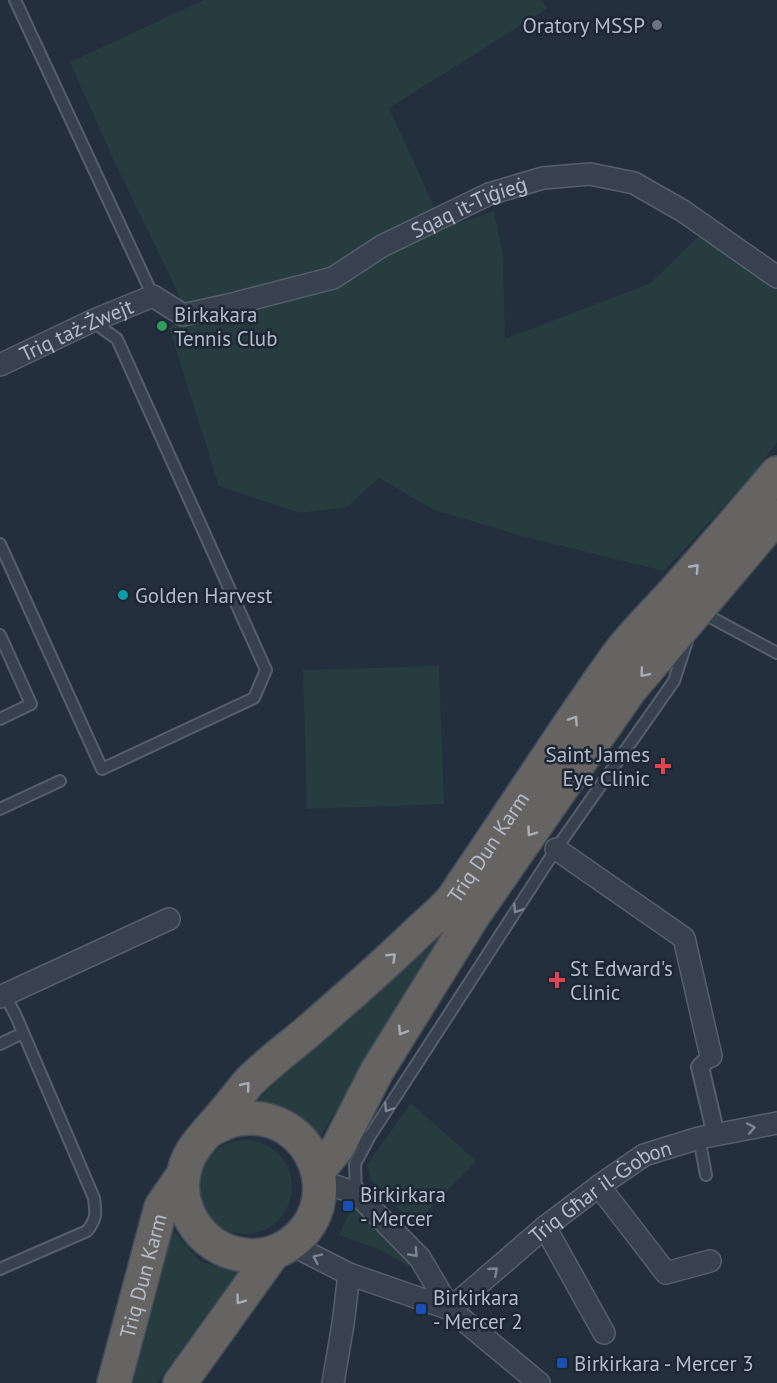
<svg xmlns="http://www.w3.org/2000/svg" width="777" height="1383" font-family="'PT Sans',sans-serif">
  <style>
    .green { fill: #263c3f }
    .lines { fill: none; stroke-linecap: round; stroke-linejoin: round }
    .service-casing { stroke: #565f6c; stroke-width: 14 }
    .pedestrian-casing { stroke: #565f6c; stroke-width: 20 }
    .minor-casing { stroke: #565f6c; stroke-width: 24 }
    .trunk-casing { stroke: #434c59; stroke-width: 36 }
    .service { stroke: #38414e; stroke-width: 10 }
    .pedestrian { stroke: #38414e; stroke-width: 16 }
    .minor { stroke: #38414e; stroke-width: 21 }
    .trunk { stroke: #656462; stroke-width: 33 }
    .oneway { stroke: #a8afba }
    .oneway2 { stroke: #7c8592 }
    .worship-dot { fill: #6b7280; stroke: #1d2633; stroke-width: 2 }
    .leisure-dot { fill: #2e9e5b; stroke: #1d2633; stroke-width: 2 }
    .culture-dot { fill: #0f9aa8; stroke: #1d2633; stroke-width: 2 }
    .health-dot { fill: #e0444e; stroke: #1d2633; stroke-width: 2 }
    .transit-dot { fill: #1a4fb4; stroke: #1d2633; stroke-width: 2 }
    .labels { text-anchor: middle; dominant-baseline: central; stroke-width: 5; stroke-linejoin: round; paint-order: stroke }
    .poi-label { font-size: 21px; fill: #b4bcc9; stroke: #1d2633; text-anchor: start }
    .street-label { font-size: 21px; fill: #b4bcc9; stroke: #1d2633 }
  </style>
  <rect width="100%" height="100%" fill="#242f3e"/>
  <path class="green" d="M204,0H540L548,8L389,108L444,228L494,211L503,256L505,339L651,283L701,234L777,290V442L757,469L734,495L664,571L526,537L434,510L379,478L347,507L300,513L219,486L169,327L185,319L177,291L116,165L70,62Z
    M439,666L444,804L307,809L303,670Z
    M468,899L318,1140L254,1103Z
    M411,1103L476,1161L414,1225L371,1179L367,1165Z
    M198 1187a47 47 0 1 1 94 0a47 47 0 1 1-94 0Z
    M352,1207L384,1233L416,1270L378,1249L339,1235Z
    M170,1227L201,1262L239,1270L157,1383H128Z"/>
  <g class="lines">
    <g class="service-casing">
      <path id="service" d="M15,0L153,296
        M0,544L102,769L254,698L266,670L117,339L92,321
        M701,612L777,653
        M0,635L31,704L0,719
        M0,809L60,781
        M0,1044L23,1033
        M699,1138L706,1175
        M347,1144L370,1136L556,849L674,681L687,641
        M356,1193L355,1164L370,1136
        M0,1269L87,1231C97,1219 96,1213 94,1198L16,1016L5,995"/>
    </g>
    <g class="pedestrian-casing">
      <path id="pedestrian" d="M711,1056L700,1067L716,1135"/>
    </g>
    <g class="minor-casing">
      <g id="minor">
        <path id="s1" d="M0,365L92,321L153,296L183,315L228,305L333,278L382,246L489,194L543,178L590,174L634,183L683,211L777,277"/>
        <path d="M556,849L684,938L711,1056"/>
        <path d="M0,997L169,919"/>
        <path d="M320,1181L356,1193L420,1258L450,1309L539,1383"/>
        <path d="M599,1186L666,1273L710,1261"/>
        <path d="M545,1227L604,1333"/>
        <path d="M290,1244L349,1274L450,1309"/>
        <path id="s2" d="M450,1309L545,1227L599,1186L644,1155L699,1138L777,1123"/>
        <path d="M333,1383L343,1324L349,1274"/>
      </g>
    </g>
    <g class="trunk-casing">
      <g id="trunk">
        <path id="s3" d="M209,1131C218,1126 228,1120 239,1119C313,1108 351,1205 287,1246C274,1254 259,1257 244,1255C198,1250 169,1200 189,1157C196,1142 210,1130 221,1116C231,1105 240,1092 250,1081C267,1064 287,1049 305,1034C342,1002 378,971 413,937C425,925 440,914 451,901C457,894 461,886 466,879C477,863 488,847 499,830C538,772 576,713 617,656C634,633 655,613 674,592C709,553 743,513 777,473"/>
        <path d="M318,1171L338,1147L377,1071L473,916L629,691L777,516"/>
        <path id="s4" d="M114,1383L161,1207L183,1175"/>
        <path d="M180,1383L274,1252"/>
      </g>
    </g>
    <use href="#service" class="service"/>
    <use href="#pedestrian" class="pedestrian"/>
    <use href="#minor" class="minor"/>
    <use href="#trunk" class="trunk"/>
  </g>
  <defs><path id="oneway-chevron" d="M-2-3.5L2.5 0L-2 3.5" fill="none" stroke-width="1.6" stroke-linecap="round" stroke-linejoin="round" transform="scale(1.5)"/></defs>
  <g class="oneway">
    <use href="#oneway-chevron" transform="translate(695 568) rotate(-48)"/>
    <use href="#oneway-chevron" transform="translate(644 673) rotate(130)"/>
    <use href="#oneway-chevron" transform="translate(574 720) rotate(-56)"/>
    <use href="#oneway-chevron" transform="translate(531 832) rotate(125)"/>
    <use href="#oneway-chevron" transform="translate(392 957) rotate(-44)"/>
    <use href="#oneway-chevron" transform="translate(402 1031) rotate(122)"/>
    <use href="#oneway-chevron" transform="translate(246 1086) rotate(-50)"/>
    <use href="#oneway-chevron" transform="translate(240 1300) rotate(126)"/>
  </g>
  <g class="oneway2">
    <use href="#oneway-chevron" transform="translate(517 909) rotate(123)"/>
    <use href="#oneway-chevron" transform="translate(388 1108) rotate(123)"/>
    <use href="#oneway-chevron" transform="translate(751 1128) rotate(-11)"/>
    <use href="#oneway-chevron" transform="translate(414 1253) rotate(47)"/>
    <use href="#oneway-chevron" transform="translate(317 1258) rotate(-154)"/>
    <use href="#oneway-chevron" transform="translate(494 1271) rotate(-41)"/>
  </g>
  <circle class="worship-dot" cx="657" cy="25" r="6"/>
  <circle class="leisure-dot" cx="162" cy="326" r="6"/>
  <circle class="culture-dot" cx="123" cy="595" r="6"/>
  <g class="health-dot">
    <path d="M660 757h6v6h6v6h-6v6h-6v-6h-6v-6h6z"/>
    <path d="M554 971h6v6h6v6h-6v6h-6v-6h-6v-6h6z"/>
  </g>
  <g class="transit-dot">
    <rect x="342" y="1200" width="12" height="12" rx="3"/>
    <rect x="415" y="1303" width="12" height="12" rx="3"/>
    <rect x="556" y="1357" width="12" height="12" rx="3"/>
  </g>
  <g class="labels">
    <g class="poi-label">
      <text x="645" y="25" text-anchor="end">Oratory MSSP</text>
      <text x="174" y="314">Birkakara<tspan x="174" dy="24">Tennis Club</tspan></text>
      <text x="135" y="595">Golden Harvest</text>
      <text x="650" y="754" text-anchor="end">Saint James<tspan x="650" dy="24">Eye Clinic</tspan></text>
      <text x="570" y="968">St Edward's<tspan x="570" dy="24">Clinic</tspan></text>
      <text x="360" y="1194">Birkirkara<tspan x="360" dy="24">- Mercer</tspan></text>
      <text x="433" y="1297">Birkirkara<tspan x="433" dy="24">- Mercer 2</tspan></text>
      <text x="574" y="1363">Birkirkara - Mercer 3</text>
    </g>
    <g class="street-label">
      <text stroke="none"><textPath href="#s1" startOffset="512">Sqaq it-Tiġieġ</textPath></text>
      <text stroke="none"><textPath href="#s1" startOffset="84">Triq taż-Żwejt</textPath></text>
      <text stroke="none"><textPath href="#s3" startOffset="831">Triq Dun Karm</textPath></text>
      <text stroke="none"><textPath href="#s2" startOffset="192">Triq Għar il-Ġobon</textPath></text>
      <text stroke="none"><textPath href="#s4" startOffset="111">Triq Dun Karm</textPath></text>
    </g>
  </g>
</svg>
